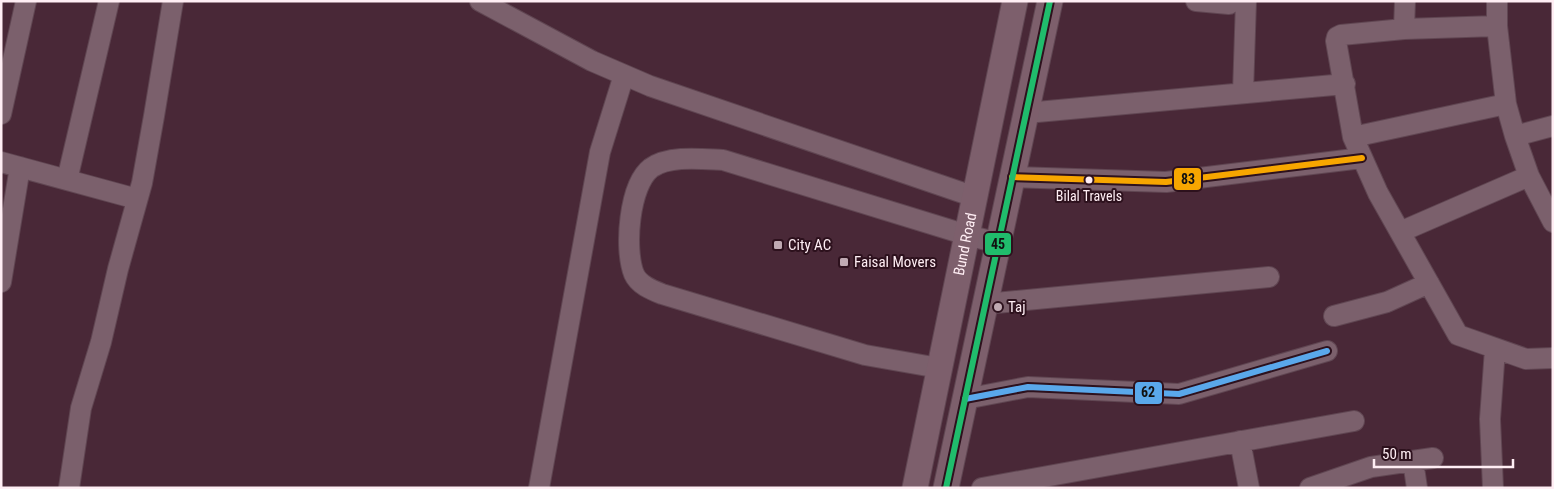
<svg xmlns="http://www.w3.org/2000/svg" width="1554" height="489" font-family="'Roboto Condensed',sans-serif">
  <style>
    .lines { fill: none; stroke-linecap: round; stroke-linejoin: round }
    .minor-casing { stroke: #604652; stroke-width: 22 }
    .major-casing { stroke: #604652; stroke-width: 27 }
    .minor { stroke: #7b606c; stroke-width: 20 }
    .major { stroke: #7d5f6c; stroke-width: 25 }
    .bus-1-casing { stroke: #2d111d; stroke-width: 10 }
    .bus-2-casing { stroke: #2d111d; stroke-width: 10 }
    .bus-3-casing { stroke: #2d111d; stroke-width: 10 }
    .bus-1 { stroke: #f7a600; stroke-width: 6 }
    .bus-2 { stroke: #5aa8eb; stroke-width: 6 }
    .bus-3 { stroke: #20bc6c; stroke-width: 6 }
    .bus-dot { fill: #ffeef4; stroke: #2d111d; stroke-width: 2 }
    .poi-dot { fill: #bfa9b2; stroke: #2d111d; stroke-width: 2 }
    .labels { text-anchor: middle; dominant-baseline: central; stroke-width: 4; stroke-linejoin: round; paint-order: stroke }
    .bus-label { font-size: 14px; fill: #ffeef4; stroke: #2d111d }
    .street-label { font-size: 15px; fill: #ffeef4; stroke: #2d111d }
    .poi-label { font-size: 15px; fill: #ffeef4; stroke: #2d111d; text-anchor: start }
    .line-badge { stroke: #2d111d; stroke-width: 2 }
    .pale-badge-label { font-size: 14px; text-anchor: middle; font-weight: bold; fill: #111 }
  </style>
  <rect width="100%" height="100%" fill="#492837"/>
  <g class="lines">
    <g class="minor-casing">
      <path id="minor" d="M480,1L592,61L650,86L975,197
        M1196,1L1229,4
        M1497,1V26L1506,104L1515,136
        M1497,26L1404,29L1341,35L1337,37L1336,41L1353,137L1378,193L1458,335L1526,359L1553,358
        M1404,29L1405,1
        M1243,93L1246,1
        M1026,113L1345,84
        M1,114L26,1
        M1553,126L1515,136L1529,176L1553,222
        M1353,137L1506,104
        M1,162L137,199
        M1012,177L1166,182L1362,158
        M67,180L109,1
        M1400,232L1529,176
        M1,282L20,167
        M985,304L1269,277
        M1334,316L1387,302L1429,283
        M939,368L865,355L662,294C652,290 639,285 634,274C624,249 629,185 651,168C669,155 702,159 723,160L967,235L998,243
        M965,399L1028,387L1179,394L1327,351
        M1240,441L1249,488
        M1413,461L1417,488
        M69,488L81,408L101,342L118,269L142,183L154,116L173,1
        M539,488L600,152L624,75
        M982,488L1354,421
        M1310,488L1371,467L1433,458
        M1493,488L1490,419L1495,349"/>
    </g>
    <g class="major-casing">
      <g id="major">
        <path id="s1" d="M915,488L1015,1"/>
        <path d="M946,488L1050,1"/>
      </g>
    </g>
    <use href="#minor" class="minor"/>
    <use href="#major" class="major"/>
    <g class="bus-1-casing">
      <path id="bus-1" d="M1012,177L1166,182L1362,158"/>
    </g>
    <g class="bus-2-casing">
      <path id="bus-2" d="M965,399L1028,387L1179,394L1327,351"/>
    </g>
    <g class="bus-3-casing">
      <path id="bus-3" d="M946,488L1050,1"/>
    </g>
    <use href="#bus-1" class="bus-1"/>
    <use href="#bus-2" class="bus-2"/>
    <use href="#bus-3" class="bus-3"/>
  </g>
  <circle class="bus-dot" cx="1089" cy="180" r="4.5"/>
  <g class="poi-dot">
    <rect x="773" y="240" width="10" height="10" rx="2.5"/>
    <rect x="839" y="257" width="10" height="10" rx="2.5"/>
    <circle cx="998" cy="307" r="5"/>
  </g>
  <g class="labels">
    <g class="bus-label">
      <text x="1089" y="196">Bilal Travels</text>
    </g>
    <g class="street-label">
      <text stroke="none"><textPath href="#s1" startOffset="249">Bund Road</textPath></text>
    </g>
    <g class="poi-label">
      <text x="788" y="245">City AC</text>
      <text x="854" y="262">Faisal Movers</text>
      <text x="1008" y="307">Taj</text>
    </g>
  </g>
  <g class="line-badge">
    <rect x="1173" y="167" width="29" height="24" rx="5" fill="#f7a600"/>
    <rect x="984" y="232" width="28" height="24" rx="5" fill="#20bc6c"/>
    <rect x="1134" y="381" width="29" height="24" rx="5" fill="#5aa8eb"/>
  </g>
  <g class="pale-badge-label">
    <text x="1188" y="184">83</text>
    <text x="998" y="249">45</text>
    <text x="1148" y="397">62</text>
  </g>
  <rect width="1554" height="489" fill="none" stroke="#ffeef4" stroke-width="5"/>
  <path d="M1374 459v8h139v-8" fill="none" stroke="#ffeef4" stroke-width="2.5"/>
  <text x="1382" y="459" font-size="15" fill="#ffeef4" stroke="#2d111d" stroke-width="4" paint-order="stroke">50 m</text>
</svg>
